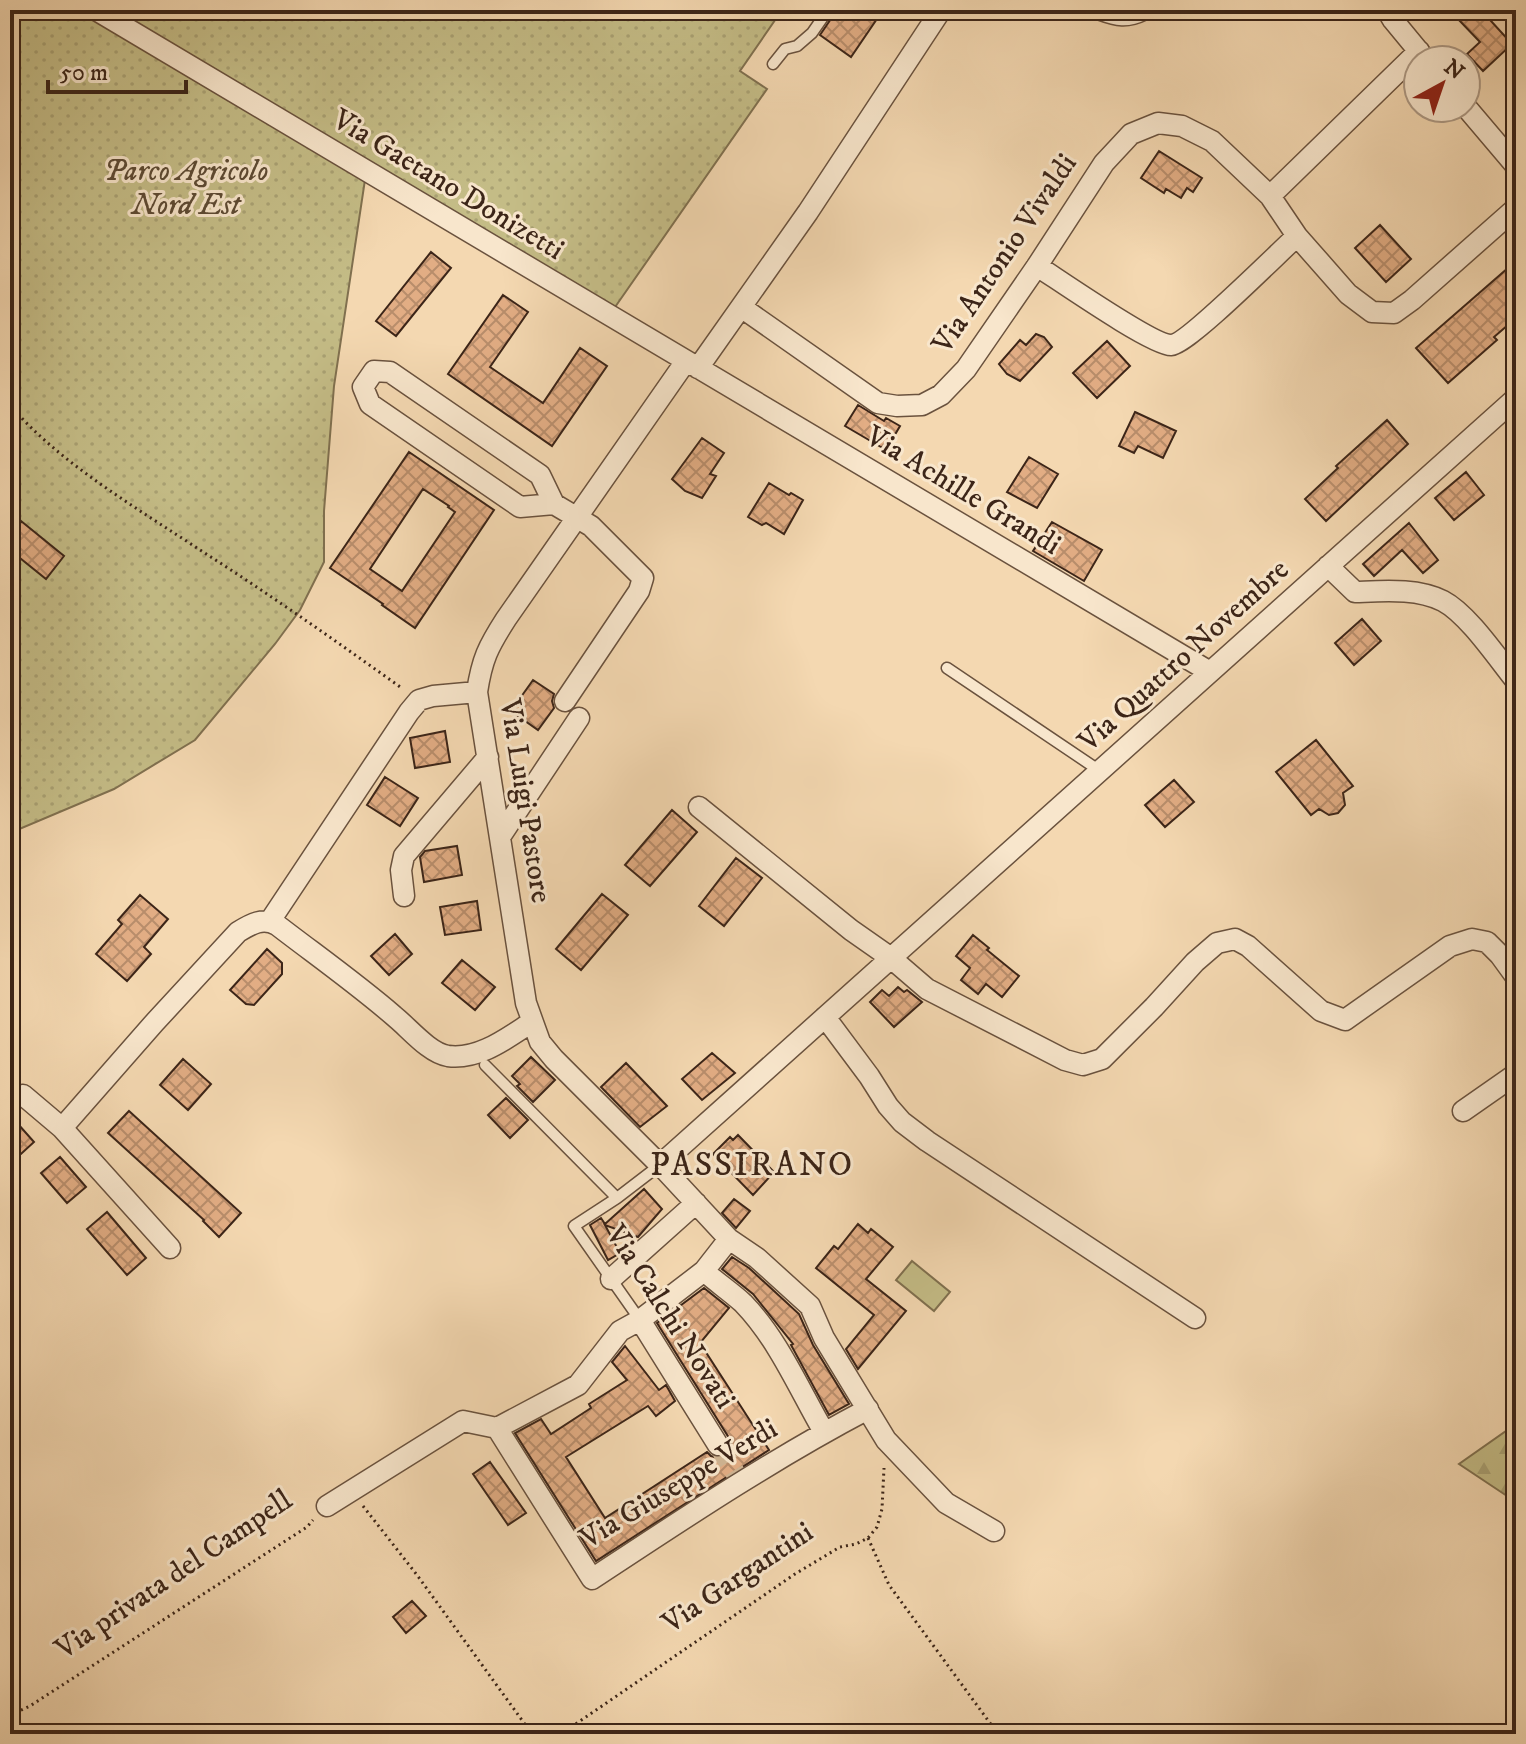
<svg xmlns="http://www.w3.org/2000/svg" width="1526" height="1744" font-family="'IM FELL DW Pica',serif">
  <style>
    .grass { fill: url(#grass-dots); stroke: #80704f; stroke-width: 2 }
    .forest { fill: url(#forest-firs); stroke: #80704f; stroke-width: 2 }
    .garden { fill: #c4bc86; stroke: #80704f; stroke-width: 2 }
    .building { fill: url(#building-cross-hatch); stroke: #3c2518; stroke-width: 2; fill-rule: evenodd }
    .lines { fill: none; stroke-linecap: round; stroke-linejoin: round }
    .street-tunnel { stroke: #cfb492; stroke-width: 20; stroke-dasharray: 20 10; stroke-linecap: butt }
    .lane-casing { stroke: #6a523e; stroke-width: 13 }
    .street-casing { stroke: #6a523e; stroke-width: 23 }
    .path { stroke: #3c2518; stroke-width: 3; stroke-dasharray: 2 4; stroke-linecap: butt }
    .lane { stroke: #f8e6cc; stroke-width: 10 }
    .street { stroke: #f8e6cc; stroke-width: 20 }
    .labels { text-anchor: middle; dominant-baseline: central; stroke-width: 6; stroke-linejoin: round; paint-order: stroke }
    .park-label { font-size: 30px; font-style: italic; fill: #5e4b34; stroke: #f8e6cc }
    .street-label { font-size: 30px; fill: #3c2518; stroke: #f8e6cc }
    .quarter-label { font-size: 34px; letter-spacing: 2px; fill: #3c2518; stroke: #f8e6cc }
  </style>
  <defs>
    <pattern id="grass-dots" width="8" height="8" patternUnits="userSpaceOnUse" patternTransform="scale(2)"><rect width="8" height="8" fill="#c4bc86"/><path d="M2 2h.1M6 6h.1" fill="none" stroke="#a9a173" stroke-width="1.8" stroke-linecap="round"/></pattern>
    <pattern id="forest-firs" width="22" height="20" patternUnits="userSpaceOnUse" patternTransform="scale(2)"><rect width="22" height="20" fill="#c4bc86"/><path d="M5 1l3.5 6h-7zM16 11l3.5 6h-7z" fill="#a9a173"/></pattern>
    <pattern id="building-cross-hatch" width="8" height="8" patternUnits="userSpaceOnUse" patternTransform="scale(2)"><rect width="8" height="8" fill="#e2ad84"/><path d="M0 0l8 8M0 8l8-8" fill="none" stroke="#b88d6b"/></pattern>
  </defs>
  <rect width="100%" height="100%" fill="#f4d8b1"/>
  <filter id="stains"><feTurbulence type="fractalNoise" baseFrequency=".0025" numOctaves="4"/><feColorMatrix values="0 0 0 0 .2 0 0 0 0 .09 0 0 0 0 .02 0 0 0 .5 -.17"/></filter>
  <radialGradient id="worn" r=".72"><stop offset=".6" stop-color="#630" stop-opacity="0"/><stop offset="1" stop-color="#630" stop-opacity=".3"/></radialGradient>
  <path class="grass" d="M10,10H782L740,71L767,89L613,310L366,173L334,386L324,511V562L300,610L275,644L195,740L114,789L10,833Z"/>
  <path class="forest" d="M1516,1424V1502L1459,1464Z"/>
  <path class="garden" d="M912,1261L950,1292L934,1311L896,1280Z"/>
  <path class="building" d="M837,10H883L851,57L820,35Z
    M1465,10H1481L1512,44L1483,71L1467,54L1480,42L1457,18Z
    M1159,151L1202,178L1193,192L1187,188L1181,198L1166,189L1164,193L1141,178Z
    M1380,225L1411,259L1386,282L1355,248Z
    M431,252L451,268L396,336L376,321Z
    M1516,261V318L1494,337L1497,340L1448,383L1416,348Z
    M503,295L528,312L490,367L543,403L580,348L607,366L552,446L448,374Z
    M1036,334L1044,337L1052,347L1020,381L1007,374L999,364L1020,340L1026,345Z
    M1107,341L1130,366L1097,398L1073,373Z
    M858,405L884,421L886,418L900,426L886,450L845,426Z
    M1135,412L1176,431L1163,458L1138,446L1134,453L1119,446Z
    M1387,420L1408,444L1326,521L1305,499L1338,468L1336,466Z
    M702,438L724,453L710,474L716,476L702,498L685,491L672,479Z
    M409,452L494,510L415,628L382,605L383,604L330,568ZM423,489L449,506L448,507L455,512L402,591L370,569Z
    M1029,457L1058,474L1037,508L1007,492Z
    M1466,472L1484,495L1454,520L1435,498Z
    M769,483L789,495L791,493L803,500L784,534L766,523L762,525L748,517Z
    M21,521L64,556L46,579L10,550V534Z
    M1052,522L1102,550L1084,581L1033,551Z
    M1409,523L1438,560L1423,573L1402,550L1374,576L1363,564Z
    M1362,619L1381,641L1354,665L1335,643Z
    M533,680L554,694L552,701L554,708L538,730L511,711Z
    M445,731L450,762L415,768L410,738Z
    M1316,740L1353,786L1343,793L1345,805L1338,813L1329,815L1319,809L1311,815L1276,772Z
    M385,777L418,798L400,826L367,805Z
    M1174,780L1194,802L1165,827L1145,805Z
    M672,810L697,832L650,886L625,865Z
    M457,846L462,875L424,882L420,857L425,851Z
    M736,858L762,878L724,926L699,906Z
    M602,894L628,915L581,970L556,949Z
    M140,895L168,919L144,947L151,954L127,981L96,954L122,924L118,920Z
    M477,901L481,930L445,935L440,907Z
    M395,934L412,954L389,975L371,956Z
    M973,935L989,948L987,950L1019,976L1002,997L986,984L978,994L961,980L970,968L956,956Z
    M267,949L282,963V974L254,1005L246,1004L230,990Z
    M462,960L495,987L475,1010L442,983Z
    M898,987L904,992L907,990L922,1002L894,1027L870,1002L882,990L889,996Z
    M712,1053L735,1073L702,1100L682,1079Z
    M531,1057L555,1080L533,1102L517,1086L520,1084L512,1076Z
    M183,1059L211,1084L188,1110L160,1085Z
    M626,1063L667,1106L640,1127L601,1087Z
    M506,1098L528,1120L510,1138L488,1115Z
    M129,1111L241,1213L219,1237L203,1221L204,1220L108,1133Z
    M10,1115L34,1142L10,1164Z
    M738,1135L774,1172L753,1195L713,1154L730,1137L733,1140Z
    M60,1157L86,1187L67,1203L41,1173Z
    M644,1189L662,1209L638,1237L605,1225L620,1253L608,1260L590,1225L601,1218L605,1224Z
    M734,1199L750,1211L736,1228L722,1213Z
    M107,1212L146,1258L127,1275L87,1229Z
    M858,1224L868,1233L871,1229L893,1247L866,1279L906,1311L858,1369L846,1349L874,1315L816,1268L834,1246L838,1249Z
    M732,1257L749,1268L799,1314L813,1345L849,1404L829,1415L791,1345L793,1344L753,1294L722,1269Z
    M704,1288L729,1308L700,1343L769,1450L596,1561L515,1433L541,1419L551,1434L591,1408L589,1404L627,1380L612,1362L625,1346L659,1390L666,1385L675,1401L656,1416L648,1406L566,1457L605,1518L707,1452L711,1456L718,1458L725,1456L731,1445L729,1438L657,1323Z
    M490,1462L526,1513L508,1525L473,1474Z
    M412,1601L426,1616L406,1633L393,1617Z"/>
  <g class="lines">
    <path class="street-tunnel" d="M718,1445L736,1474"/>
    <g class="lane-casing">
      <path id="lane" d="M773,64L785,49L797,46L812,33L828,10
        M947,668L1100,771
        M485,1065L617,1198
        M640,1320L574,1226L617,1198L660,1165"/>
    </g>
    <g class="street-casing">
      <path id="street" d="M96,10L1210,672
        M1101,10C1117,16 1127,18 1143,10
        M1387,10L1393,20L1426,60
        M1466,107L1516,166
        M1270,196L1419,51
        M1037,266C1059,280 1152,345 1171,345C1188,344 1278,253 1297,236L1348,294L1372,312L1394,313L1412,300L1516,208
        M741,307L878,403L897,406L922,405L941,395L966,369L1037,266L1104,163L1131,134L1158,123L1182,126L1212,141L1270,196L1297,236
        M686,361L506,619C488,647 482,659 477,692L526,1003L540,1042L554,1059L665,1170L729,1239L757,1258L810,1306L824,1338L886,1440L946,1503L994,1531
        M698,368L808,212L941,10
        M554,504L540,475L390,372L374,371L363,387L370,404L520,507L554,504L591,526L643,578L639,591L565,701
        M1328,566L1355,592C1384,591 1417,588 1443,601C1468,614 1498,659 1516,681
        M699,807L851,930L891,958L927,989L1065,1060L1083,1065L1102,1059L1154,1007L1195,962L1217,943L1235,939L1248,946L1321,1011L1345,1020L1450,946L1472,939L1487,942L1500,955L1516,977
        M500,837L579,718
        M404,896L401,870L404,856L488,757
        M270,921L409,712L419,700L433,696L477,692
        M825,1017L869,1076L888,1106L902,1122L927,1141L1195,1318
        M23,1095L62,1128L170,1248
        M1463,1111L1516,1074
        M62,1128L155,1022L238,932C251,924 263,917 277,925C316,955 357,984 394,1016C409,1028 429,1053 448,1056C479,1060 507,1038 532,1022
        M660,1165L1516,398
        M704,1271C716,1282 731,1292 743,1303C778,1339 799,1389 824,1432
        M611,1279L696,1203
        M640,1320L718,1445
        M497,1428L592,1579C683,1519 771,1460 868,1409
        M327,1506L463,1421L497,1428L578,1385L620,1331L640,1320L704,1271L729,1239"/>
    </g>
    <path class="path" d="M10,405C59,463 137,508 200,550C269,594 336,641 403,689
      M363,1506L417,1575L532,1734
      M868,1538L889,1585L998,1734
      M10,1707L19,1711L30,1706L307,1527L313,1520
      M561,1734L795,1574L840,1547L856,1544L868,1538L877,1527L882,1509L884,1468"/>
    <use href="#lane" class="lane"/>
    <use href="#street" class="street"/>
  </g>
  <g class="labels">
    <g class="park-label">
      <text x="186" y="171">Parco Agricolo<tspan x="186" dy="34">Nord Est</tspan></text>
    </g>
    <g class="street-label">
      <text transform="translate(448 185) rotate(31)">Via Gaetano Donizetti</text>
      <text transform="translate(1005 254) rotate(-56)">Via Antonio Vivaldi</text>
      <text transform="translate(963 491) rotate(31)">Via Achille Grandi</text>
      <text transform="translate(1184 656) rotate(-42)">Via Quattro Novembre</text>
      <text transform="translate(525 801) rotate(81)">Via Luigi Pastore</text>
      <text transform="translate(670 1317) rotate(57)">Via Calchi Novati</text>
      <text transform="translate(679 1484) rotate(-31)">Via Giuseppe Verdi</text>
      <text transform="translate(174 1575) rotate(-34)">Via privata del Campell</text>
      <text transform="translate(738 1578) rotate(-34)">Via Gargantini</text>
    </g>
    <g class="quarter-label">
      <text x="752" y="1165">PASSIRANO</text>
    </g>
  </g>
  <rect width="1526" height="1744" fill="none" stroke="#f4d8b1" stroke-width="40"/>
  <rect x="12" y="12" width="1502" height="1720" fill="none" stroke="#3c2518" stroke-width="4"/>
  <rect x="20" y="20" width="1486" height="1704" fill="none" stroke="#3c2518" stroke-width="2"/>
  <g transform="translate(1442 84) rotate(40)"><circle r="38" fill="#f8e6cc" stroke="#ad9984" stroke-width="2"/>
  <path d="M0-6L14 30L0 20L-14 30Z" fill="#8f2418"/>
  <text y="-12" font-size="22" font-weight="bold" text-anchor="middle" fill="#3c2518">N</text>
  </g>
  <path d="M48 80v12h138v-12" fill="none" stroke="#3c2518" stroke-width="4"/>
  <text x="60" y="80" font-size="24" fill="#3c2518" stroke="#f8e6cc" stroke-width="6" paint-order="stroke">50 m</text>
  <rect width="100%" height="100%" filter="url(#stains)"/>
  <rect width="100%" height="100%" fill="url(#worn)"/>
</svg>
